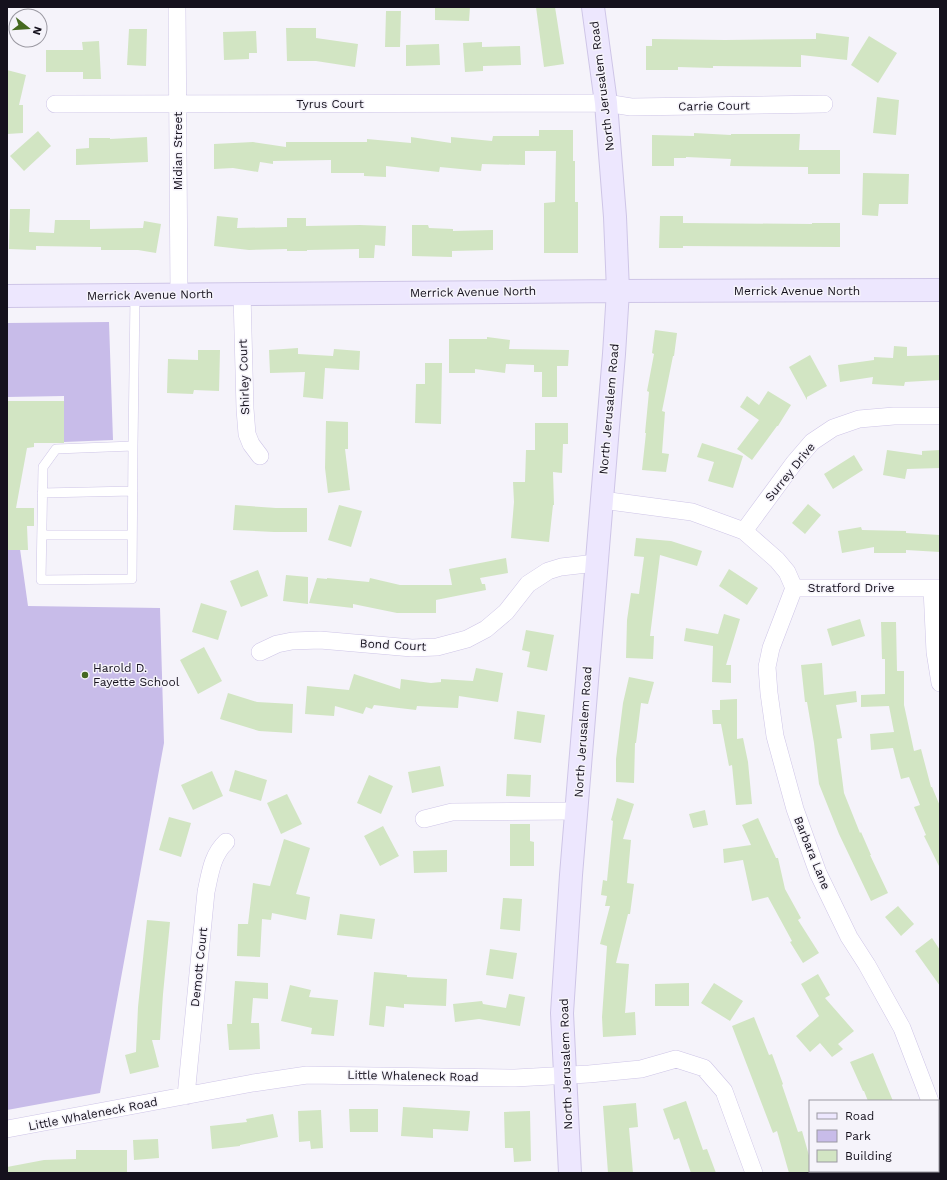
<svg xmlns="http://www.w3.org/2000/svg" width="947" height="1180" font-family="'Work Sans',sans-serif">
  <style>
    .green { fill: #c8bce9 }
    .building { fill: #d2e5c3 }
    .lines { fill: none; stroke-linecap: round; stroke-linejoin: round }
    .service-casing { stroke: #cec5e7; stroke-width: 10 }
    .minor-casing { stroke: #cec5e7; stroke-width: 18 }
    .secondary-casing { stroke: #cec5e7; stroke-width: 24 }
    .service { stroke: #fff; stroke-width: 9 }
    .minor { stroke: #fff; stroke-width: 17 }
    .secondary { stroke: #ede7fe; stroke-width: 22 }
    .poi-dot { fill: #466920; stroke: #f5f3fa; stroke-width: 1.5 }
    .labels { text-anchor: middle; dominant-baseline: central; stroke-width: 3; stroke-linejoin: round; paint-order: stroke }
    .street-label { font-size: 12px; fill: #15111d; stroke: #f5f3fa }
    .poi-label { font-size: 12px; fill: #15111d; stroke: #f5f3fa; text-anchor: start }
  </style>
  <rect width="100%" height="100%" fill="#f5f3fa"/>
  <path class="green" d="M109,322L113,440L64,442V396L7,397V323Z
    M7,549H20L28,606L160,608L164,743L100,1093L7,1110Z"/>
  <path class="building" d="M435,7H470L469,21L435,20Z
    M536,7H555L564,64L544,67Z
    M386,11H401L400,47H385Z
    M286,28H316V38L358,44L355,67L316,61H287Z
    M129,29H147L146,66L127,65Z
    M256,31L257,53H249V59L224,60L223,32Z
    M816,33L849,37L847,60L801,55V67L713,66V68L678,67V70H646V46H652V39L725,40L816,39Z
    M869,36L897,53L878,83L851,65Z
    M99,41L101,79H83V72H46V50H83L82,42Z
    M482,42V47L520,46L521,65L483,66V71L465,72L463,43Z
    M439,44L440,65L406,66V45Z
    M7,70L26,75L19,105H23V133L7,134Z
    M877,97L899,100L896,135L873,133Z
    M539,130H573V161H575V202H578V253H544V203L555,202L556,151H525V165L482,164L481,171L440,167L439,172L386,166V177L364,176V173H331V160L273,161V164L260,162L258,172L233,168L214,169V144L253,142L286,147V142H367V139L411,143V137L451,143V137L492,141L493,136H539Z
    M38,131L51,146L24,171L10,156Z
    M694,133L731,135V134H800L799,150H840V174H808V167L730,166L731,159L686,157V158H674V166H652V135L694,136Z
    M147,137L148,162L76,165V149L89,148V138H110V139Z
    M863,173L909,174L908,204H879L878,216L862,215Z
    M10,209H30L29,232L54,233L55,220H90V229L143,228L144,221L161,224L156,253L138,250H101V247L36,246V250L9,249Z
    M217,216L238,218L237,228L287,227V218H306V226L360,225L386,226L385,246L375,245L374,258H359V249L307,250V251H287V249L249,250L214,246Z
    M660,216H683V223L812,224V223H840V247L683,246V248H659Z
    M412,225H428L429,228L453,229V231L493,230V250L452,251V257L412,256Z
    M655,330L677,333L674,356H673L662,411L665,412L662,453L669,454L666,472L642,470L646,433H645L649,392L647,391L654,354L652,353Z
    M487,337L510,340L509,349L569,350L568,366H557V397H542V372H534V365L506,364L505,373L475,369V373H449V339H487Z
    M894,346L907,347V356L940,355V380L905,382L904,386L872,384L873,377L840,382L838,365L874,360V357L893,358Z
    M298,348V354L333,356L334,349L360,351L359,370L325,368L323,399L303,397L305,372L270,373L269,350Z
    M198,350H220L219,391L194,390L193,394L167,393L168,359L198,360Z
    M810,355L827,386L807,397V400L789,367Z
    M425,363H442L441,424L415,423L416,384H425Z
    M768,391L791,405L778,426H777L752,460L737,449L759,420L740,407L747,396L759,405Z
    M7,401H64V443H34V447L27,448L16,508H34V526H27L28,550H7Z
    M326,421L348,422V449H345L350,490L328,493L325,468Z
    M535,423H568V444H563L562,473L553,472L554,505H553L549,542L511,538L514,502L513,482H525L526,450H535Z
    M702,443L743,456L733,488L708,481L714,462L697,457Z
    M887,450L922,455V451L940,450V468L907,469L905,479L883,475Z
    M854,455L863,470L833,489L824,474Z
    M808,504L821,515L805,534L792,523Z
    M235,505L276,508H307V532H274L233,530Z
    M339,505L362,511L351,547L328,540Z
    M861,527L862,530L906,531V533L940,535V552L906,550V553H874V547L842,553L838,531Z
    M636,538L671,541L702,551L697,566L660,555L650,636H654L653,659L626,658L627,620L631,593L639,594L644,557L634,556Z
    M506,558L508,573L480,578L482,584H485L486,590L436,600V613H397L353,604V608L309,603L317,578L327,579V578L369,582L370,578L400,585H452L449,569Z
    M729,569L758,588L747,605L719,586Z
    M258,570L268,596L241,607L230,581Z
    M286,575L308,577V604L283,601Z
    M201,603L227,611L218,640L192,632Z
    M724,614L740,619L726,665H731V683L712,682L713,646L684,641L686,628L718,634Z
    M860,619L865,636L832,646L827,629Z
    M881,622H896L897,671H904V705L914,751L921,749L931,787H932L940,806V868L924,836L926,835L914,807L920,805L909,777L901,779L893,748L871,750L870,734L894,732L889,706L861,707V695L885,694V659H882Z
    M526,630L554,635L547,671L527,667L530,652L522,650Z
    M204,647L222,681L198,694L180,660Z
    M822,663L824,695L856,691L857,702L836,705L842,738L837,739L844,793L860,833L861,832L871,855H870L888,893L871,901L839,834L819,784L814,743L807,702H805L801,665Z
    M476,668L503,673L498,702L459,696L458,708L417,706L416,710L374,705L372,709L366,707L363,714L335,706L334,716L305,714L307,686L349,690L354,674L400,689L401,679L431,683L441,682V679L473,681Z
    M629,677L654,682L648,704L641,703L636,743H635L634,783L616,782V759L623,703Z
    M228,693L257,702L293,704L292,733L259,731L220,719Z
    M737,699V739L743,738L748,762L752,804L736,805L732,765L729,766L721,724H713L712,710H720V700Z
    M517,711L545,715L541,743L514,739Z
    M440,766L444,786L412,793L408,772Z
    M235,770L267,780L261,801L229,791Z
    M212,771L223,796L193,810L181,785Z
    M507,774L531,775L530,797L506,796Z
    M369,775L393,786L381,814L357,803Z
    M287,794L302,824L281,834L267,803Z
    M617,798L634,804L623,839L631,840L627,883L634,884L630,914H628L616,963L629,964L625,1013L635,1012L636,1035L603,1037L602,1017L607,946L600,944L610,906H605L607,896L601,895L603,880L607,881L613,821L611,820Z
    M705,810L708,825L693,828L689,814Z
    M169,817L191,823L181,857L159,850Z
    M758,818L776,858H778L785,889L801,918L798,920L819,953L803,963L790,942L792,941L768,897L752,901L743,860L724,863L723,849L751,845L742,825Z
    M510,824H530V841L534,842V866H510Z
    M383,826L399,856L380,866L364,836Z
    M284,839L310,848L296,894L310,897L306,920L272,913L271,920L262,919L260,957L237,956L238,924H248L253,883L270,886Z
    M447,850V872L414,873L413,851Z
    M503,898L522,899L520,931L500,929Z
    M898,906L914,924L901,936L885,917Z
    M340,914L375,919L372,939L337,935Z
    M147,920L170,922L163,994L160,1040H152L159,1067L130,1074L125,1055L136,1052L138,1007Z
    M932,938L940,950V986L915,951Z
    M490,949L517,953L513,979L486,975Z
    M374,972L407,975V977L447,979L446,1006L404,1004V1008L386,1006L384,1027L369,1025Z
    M818,974L830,995L825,998L854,1031L838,1044L843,1049L832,1057L820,1043L810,1052L796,1036L819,1016L801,984Z
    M235,981L268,983V999L253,998L251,1023H259L260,1049L229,1050L227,1024H232Z
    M689,983V1006H655V984Z
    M714,983L743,1001L730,1021L701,1003Z
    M290,985L311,990L309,997L338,1000L334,1036L311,1034L312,1028L281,1021Z
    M509,994L525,997L520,1026L479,1019L455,1022L453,1004L482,1001L483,1004L506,1008Z
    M754,1017L769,1055L772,1054L783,1084L782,1085L798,1132L802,1131L810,1159V1173H789L777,1131L773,1133L732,1026Z
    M873,1053L893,1101H868L864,1091H863L850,1062Z
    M686,1101L703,1150L707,1149L716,1173H691L679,1138L674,1140L663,1109Z
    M636,1103L638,1127L629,1128L633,1173H608L603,1106Z
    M403,1107L470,1111L468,1131L433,1129V1138L401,1136Z
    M349,1109H378V1132H350Z
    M321,1110L323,1148L311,1149L310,1141L299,1142L298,1111Z
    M530,1111L531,1161L514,1162L513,1148H505L504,1112Z
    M273,1114L278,1137L240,1145V1146L212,1149L210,1126L247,1122L246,1119Z
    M158,1139L159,1158L134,1160L133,1140Z
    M76,1150H127V1173H7V1167L44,1160L76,1159Z"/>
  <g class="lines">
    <g class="service-casing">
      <path id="service" d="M133,446L132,579L41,580L43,467L56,449L133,446L135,295
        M42,493L133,491
        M42,535H132"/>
    </g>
    <g class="minor-casing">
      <path id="minor" d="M177,7L179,295
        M55,104L606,103L631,107L824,104
        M242,294L245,409L247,434L251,444L260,456
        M602,500L692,512L744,531L777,560L787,572L794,588
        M744,531L794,463L812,442L833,428L859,419L894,416H940
        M794,588L771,648L767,667L769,693L775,736L795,809L818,873L849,937L867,965L902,1028L930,1101
        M794,588H940
        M932,588L935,652L940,683
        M260,652L277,644L292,641L320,640L412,648L437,647L467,639L486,629L506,612L528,584L548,571L561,567L596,563
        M424,819L452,812L577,811
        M186,1096L206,892C210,874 212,855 226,842
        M938,1122L940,1128
        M7,1129L253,1083L307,1075L515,1078L589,1074L641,1069L676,1059L704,1068L724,1091L754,1173"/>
    </g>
    <g class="secondary-casing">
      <path id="secondary" d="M7,296L618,291L940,290
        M570,1173L562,1013L571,875L614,354L618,291L615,217L606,103L593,7"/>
    </g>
    <use href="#service" class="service"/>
    <use href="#minor" class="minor"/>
    <use href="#secondary" class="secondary"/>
  </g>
  <circle class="poi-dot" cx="85" cy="675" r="4"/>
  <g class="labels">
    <g class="street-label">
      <text transform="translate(602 86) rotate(-97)">North Jerusalem Road</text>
      <text x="330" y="104">Tyrus Court</text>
      <text transform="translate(714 106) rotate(-1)">Carrie Court</text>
      <text transform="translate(178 151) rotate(-90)">Midian Street</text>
      <text x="797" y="291">Merrick Avenue North</text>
      <text transform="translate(473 292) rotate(-1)">Merrick Avenue North</text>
      <text transform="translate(150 295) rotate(-1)">Merrick Avenue North</text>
      <text transform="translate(244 377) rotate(-92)">Shirley Court</text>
      <text transform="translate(609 409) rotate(-85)">North Jerusalem Road</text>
      <text transform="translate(790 472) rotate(-51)">Surrey Drive</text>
      <text x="851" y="588">Stratford Drive</text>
      <text transform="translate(393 645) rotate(3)">Bond Court</text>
      <text transform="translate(583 732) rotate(-86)">North Jerusalem Road</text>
      <text transform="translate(812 853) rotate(68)">Barbara Lane</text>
      <text transform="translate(199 967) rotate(-84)">Demott Court</text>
      <text transform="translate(566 1064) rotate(-92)">North Jerusalem Road</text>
      <text transform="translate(413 1076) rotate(1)">Little Whaleneck Road</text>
      <text transform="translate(93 1114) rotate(-11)">Little Whaleneck Road</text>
    </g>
    <g class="poi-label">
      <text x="93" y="668">Harold D.<tspan x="93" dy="14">Fayette School</tspan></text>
    </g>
  </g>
  <rect width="947" height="1180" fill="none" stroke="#15111d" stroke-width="16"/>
  <rect x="809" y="1100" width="130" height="72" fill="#f5f3fa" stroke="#9b99a2"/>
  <rect x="817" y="1113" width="20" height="6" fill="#ede7fe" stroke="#9b99a2"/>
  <text x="845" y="1120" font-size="12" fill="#15111d">Road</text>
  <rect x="817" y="1130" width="20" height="12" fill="#c8bce9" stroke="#9b99a2"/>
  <text x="845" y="1140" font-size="12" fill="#15111d">Park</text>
  <rect x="817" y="1150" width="20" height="12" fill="#d2e5c3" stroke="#9b99a2"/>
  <text x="845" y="1160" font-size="12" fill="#15111d">Building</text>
  <g transform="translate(28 28) rotate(107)"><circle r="19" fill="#f5f3fa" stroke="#9b99a2"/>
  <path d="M0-3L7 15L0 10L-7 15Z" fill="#466920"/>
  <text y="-6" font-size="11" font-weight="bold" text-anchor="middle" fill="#15111d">N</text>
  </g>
</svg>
